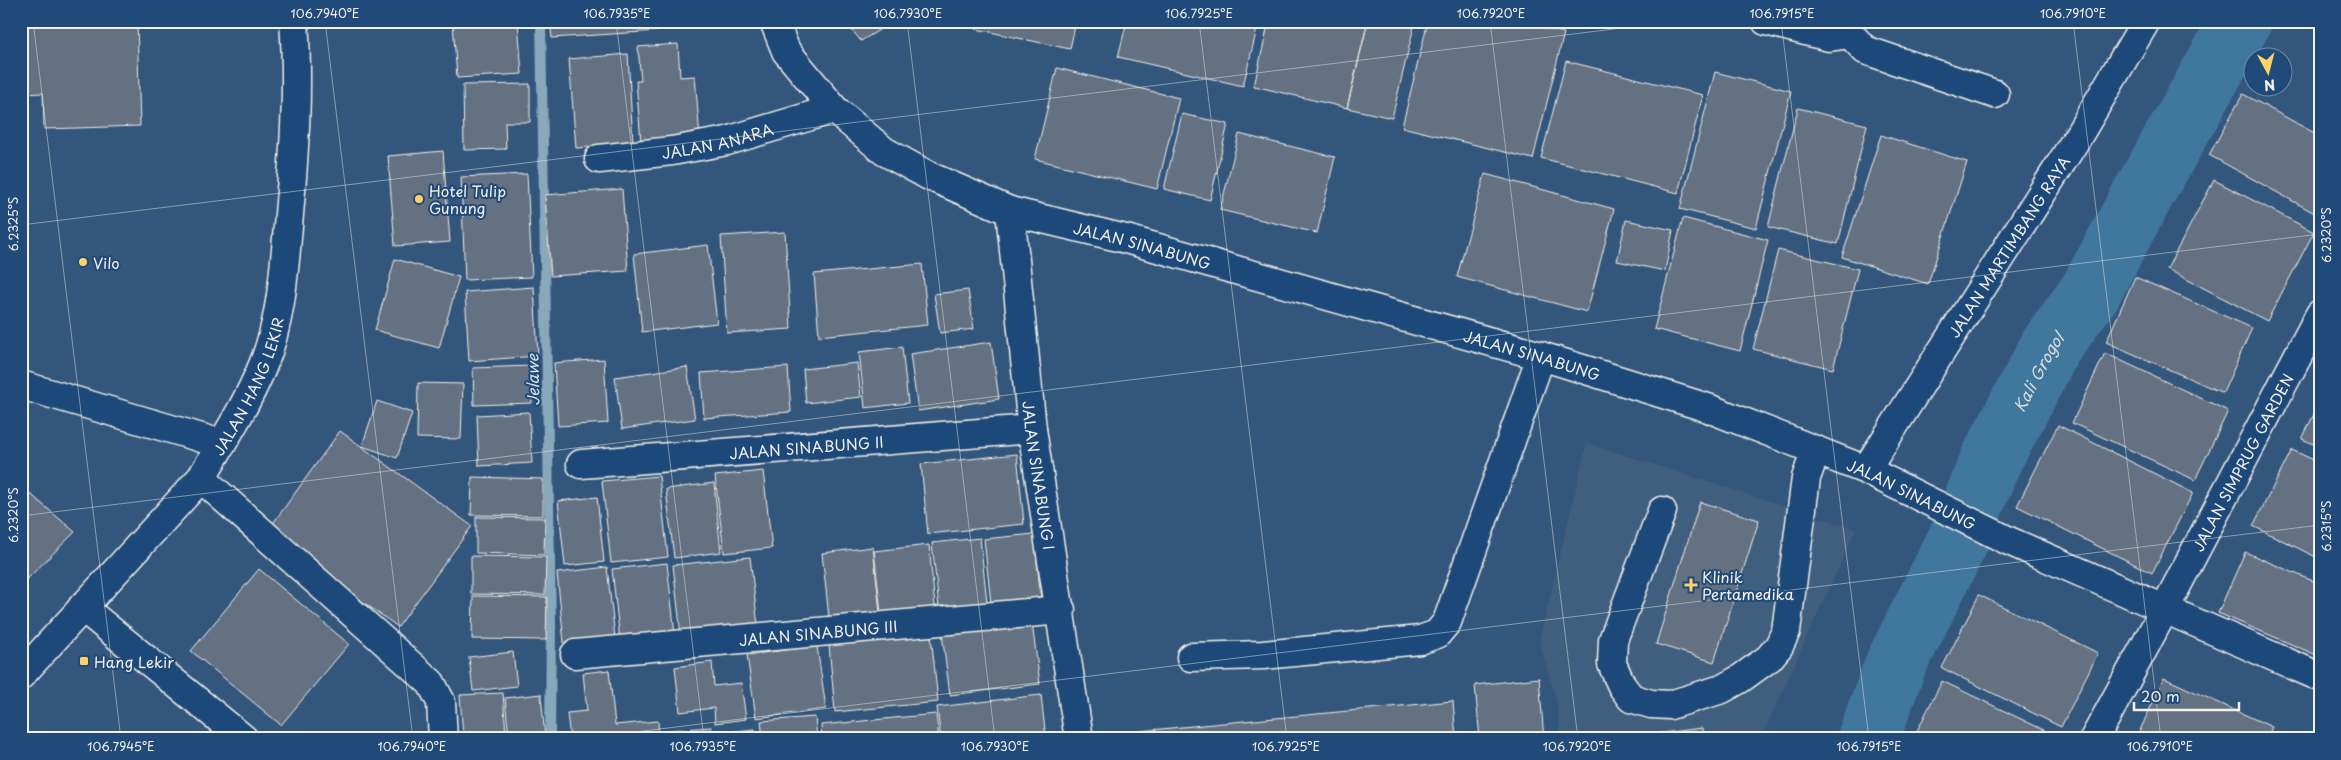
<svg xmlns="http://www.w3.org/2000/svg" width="2341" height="760" font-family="'Playpen Sans',sans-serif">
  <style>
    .built { fill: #415e7f }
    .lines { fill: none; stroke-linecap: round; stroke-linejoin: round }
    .stream { stroke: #88a8bb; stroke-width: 10 }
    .river { stroke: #40779d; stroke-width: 62 }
    .building { fill: #637183; stroke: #f4f1e8 }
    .minor-casing { stroke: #f4f1e8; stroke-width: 31 }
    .major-casing { stroke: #f4f1e8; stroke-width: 31 }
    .minor { stroke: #1f4a7a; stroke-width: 28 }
    .major { stroke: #1f4a7a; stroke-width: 28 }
    .ticks { fill: none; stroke: #f4f1e8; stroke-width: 1; stroke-opacity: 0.45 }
    .poi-dot { fill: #ffd166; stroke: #1f4a7a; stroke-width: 2 }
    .labels { text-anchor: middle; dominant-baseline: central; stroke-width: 4; stroke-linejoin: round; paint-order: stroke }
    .street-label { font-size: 15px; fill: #f4f1e8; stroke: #1f4a7a }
    .poi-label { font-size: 15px; fill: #f4f1e8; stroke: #1f4a7a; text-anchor: start }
    .water-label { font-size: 16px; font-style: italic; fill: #d9dfdd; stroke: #1f4a7a }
    .neatline { fill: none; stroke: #f4f1e8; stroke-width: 2 }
    .ticks-label { font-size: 12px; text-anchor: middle; fill: #f4f1e8 }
  </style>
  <rect width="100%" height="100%" fill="#33567d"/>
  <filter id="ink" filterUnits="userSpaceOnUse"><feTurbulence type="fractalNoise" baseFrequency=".02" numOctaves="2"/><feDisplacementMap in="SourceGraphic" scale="10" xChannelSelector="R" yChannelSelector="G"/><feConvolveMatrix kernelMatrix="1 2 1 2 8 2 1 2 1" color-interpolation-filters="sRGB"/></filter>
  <g filter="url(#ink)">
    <path class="built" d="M1587,443L1856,529L1761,739H1561L1557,703L1539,641Z"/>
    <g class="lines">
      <path class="stream" d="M541,21L551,624L550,739"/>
      <path class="river" id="s1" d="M1868,739L1895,666L1961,534L1990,462L2051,346L2090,292L2142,196L2241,21"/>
    </g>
    <path class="building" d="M21,21H137L140,126L44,129L43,93L21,94Z
      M483,21H518L522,74L457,78L453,23Z
      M550,21H657V31L552,38Z
      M844,21H894L861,41Z
      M978,21H1076L1070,49L976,29Z
      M1127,21H1259L1243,86L1118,57Z
      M1269,21H1368L1347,108L1254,86Z
      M1368,21L1415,22L1392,118L1347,108Z
      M1428,21H1515L1564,33L1533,159L1402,127Z
      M678,44L680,77L695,76L700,138L641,142L636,81H641L638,47Z
      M628,54L633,144L576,148L569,59Z
      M1566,61L1703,95L1678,193L1541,158Z
      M1057,68L1179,98L1157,189L1035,159Z
      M1715,72L1791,91L1756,228L1680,209Z
      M530,84V122H505L506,149L464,150L463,85Z
      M2243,94L2320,136V216L2209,155Z
      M1798,108L1867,125L1838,244L1768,227Z
      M1182,114L1228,124L1210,200L1164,189Z
      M1239,134L1335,157L1317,233L1220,210Z
      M1881,135L1967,162L1928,284L1842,257Z
      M443,151L450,242L395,246L388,156Z
      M527,174L532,277L465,280L461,177Z
      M1485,174L1614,209L1587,312L1457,277Z
      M2214,180L2314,232L2267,321L2167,269Z
      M622,189L628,271L551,276L545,195Z
      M1683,218L1768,240L1740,351L1654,329Z
      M1626,220L1673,230L1665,271L1617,261Z
      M785,232L791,329L727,333L721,236Z
      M708,245L717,323L642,332L634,254Z
      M1778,250L1858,269L1833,369L1753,349Z
      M395,259L459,277L439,348L375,330Z
      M922,264L928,325L819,336L814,274Z
      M2135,277L2252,328L2223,393L2106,342Z
      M534,287L538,356L469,361L465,292Z
      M968,290L974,329L940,333L934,294Z
      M991,342L999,399L918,411L910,354Z
      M902,347L908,403L865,408L859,352Z
      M2105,353L2228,411L2195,480L2072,423Z
      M604,359L608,423L558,426L554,363Z
      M857,363L861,397L806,403L803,369Z
      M531,366L532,403L474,405L473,368Z
      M687,367L695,419L622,429L615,377Z
      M788,367L791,412L704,418L701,373Z
      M418,383L463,384L461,439L417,438Z
      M377,401L412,413L397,458L362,446Z
      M2320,402V447L2302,439Z
      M529,412L532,463L479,466L477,415Z
      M2058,425L2193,493L2152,573L2017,506Z
      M340,431L472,526L398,627L266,533Z
      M2292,450L2320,463V559L2253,526Z
      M1017,454L1024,524L928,534L921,464Z
      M763,471L772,548L724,553L715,476Z
      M659,476L668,557L611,563L602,481Z
      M472,477L543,479V516L471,515Z
      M714,483L721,552L674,558L666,489Z
      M21,486L75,532L21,585Z
      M597,497L604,562L565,566L558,501Z
      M1700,502L1759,520L1714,662L1656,644Z
      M476,517L545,518L544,555L476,553Z
      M1034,534L1042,608L992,613L984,539Z
      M980,538L987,602L939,608L932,543Z
      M929,545L936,616L882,622L874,551Z
      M873,547L881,622L830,627L822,553Z
      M2245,552L2320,584L2319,656L2218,613Z
      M471,556L546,557L545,595L471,594Z
      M750,557L758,626L681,635L673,565Z
      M667,563L675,635L620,641L612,569Z
      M607,567L615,638L564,643L557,573Z
      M259,569L349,644L281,725L191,651Z
      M1979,595L2098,653L2061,727L1942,668Z
      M473,596L547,597L546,640L472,639Z
      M1032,623L1040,684L950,695L942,634Z
      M931,635L938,702L835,712L829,645Z
      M817,646L826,709L756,718L747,655Z
      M513,652L517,686L473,691L469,657Z
      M712,662L714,686L741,683L746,719L715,723L714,708L680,712L675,667Z
      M609,670L615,725L658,721L659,739H570L567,713L587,711L583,673Z
      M1539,678L1544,739H1480L1475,685Z
      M2164,678L2272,727L2267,739H2136Z
      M1942,681L2050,733L2047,739H1913Z
      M503,693L506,735L463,737L460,695Z
      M541,694L545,739H509L505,698Z
      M1041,695L1046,739H941L937,707Z
      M1453,701L1456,739H1141L1140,731Z
      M936,714L939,739H822L821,725Z
      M815,717L817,739H763L761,721Z
      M711,727L712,739H672L671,730Z
      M1702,728L1703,739H1615Z
      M755,729L756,739H719L718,733Z"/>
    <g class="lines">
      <g class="minor-casing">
        <g id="minor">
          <path id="s2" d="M774,21L786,51L834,109L884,151L929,176L1010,211L1126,239L1541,356L1708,408L1866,470L2009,541L2320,677"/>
          <path d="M1766,21L1829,37L1850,34"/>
          <path d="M1850,34L1865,50L1995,94"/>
          <path id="s3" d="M599,159L672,151L727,141L834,109"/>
          <path id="s4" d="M1010,211L1032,429L1079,739"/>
          <path d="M21,385L222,444"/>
          <path id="s5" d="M581,464L1032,429"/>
          <path id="s6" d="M1866,470L2077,138L2146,21"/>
          <path d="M201,478L431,683L441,702L443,739"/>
          <path d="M1662,511L1613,640L1612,664L1622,686L1631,698L1651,704L1670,705L1722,689L1740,679L1769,658L1779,646L1786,631L1806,478L1816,450"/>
          <path d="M82,607L244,739"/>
          <path id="s7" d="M575,654L1061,610"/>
          <path d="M1191,657L1263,655L1420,640L1437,634L1447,622L1541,356"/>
          <path id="s8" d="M2094,739L2145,646L2320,314"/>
        </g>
      </g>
      <g class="major-casing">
        <g id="major">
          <path id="s9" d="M21,675L201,478C223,442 247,404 263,365C281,322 284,272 288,226C294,159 299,89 294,21"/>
        </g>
      </g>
      <use href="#minor" class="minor"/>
      <use href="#major" class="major"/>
    </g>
  </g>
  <path class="ticks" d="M33,21L121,739M325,21L413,739M616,21L704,739M907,21L995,739M1199,21L1287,739M1490,21L1578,739M1781,21L1869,739M2073,21L2161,739M21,225L1679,21M21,516L2320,234M578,739L2320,525"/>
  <g class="poi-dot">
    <circle cx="419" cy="199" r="5"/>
    <circle cx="83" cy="262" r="5"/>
    <path d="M1688.5 577.5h5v5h5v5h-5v5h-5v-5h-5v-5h5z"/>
    <rect x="79" y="656" width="10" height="10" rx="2.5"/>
  </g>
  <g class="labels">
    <g class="street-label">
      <text stroke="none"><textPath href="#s3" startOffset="120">JALAN ANARA</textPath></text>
      <text stroke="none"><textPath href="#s2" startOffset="449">JALAN SINABUNG</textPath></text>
      <text stroke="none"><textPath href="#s6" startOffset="265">JALAN MARTIMBANG RAYA</textPath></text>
      <text stroke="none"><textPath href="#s2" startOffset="854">JALAN SINABUNG</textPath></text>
      <text stroke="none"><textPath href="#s9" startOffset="371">JALAN HANG LEKIR</textPath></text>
      <text stroke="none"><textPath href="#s5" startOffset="226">JALAN SINABUNG II</textPath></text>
      <text stroke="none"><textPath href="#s8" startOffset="314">JALAN SIMPRUG GARDEN</textPath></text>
      <text stroke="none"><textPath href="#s4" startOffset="266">JALAN SINABUNG I</textPath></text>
      <text stroke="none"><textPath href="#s2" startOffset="1259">JALAN SINABUNG</textPath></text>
      <text stroke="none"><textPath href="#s7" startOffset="244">JALAN SINABUNG III</textPath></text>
    </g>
    <g class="poi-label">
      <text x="429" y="190">Hotel Tulip<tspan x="429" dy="17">Gunung</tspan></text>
      <text x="93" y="262">Vilo</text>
      <text x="1702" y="576">Klinik<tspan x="1702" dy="17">Pertamedika</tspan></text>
      <text x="94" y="661">Hang Lekir</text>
    </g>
    <g class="water-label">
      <text stroke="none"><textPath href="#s1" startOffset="405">Kali Grogol</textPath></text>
      <text transform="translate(532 380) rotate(-91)">Jelawe</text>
    </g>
  </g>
  <rect width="2341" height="760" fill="none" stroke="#1f4a7a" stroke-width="55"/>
  <g transform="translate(2268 72) rotate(173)"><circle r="24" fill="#1f4a7a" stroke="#748da6"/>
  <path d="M0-4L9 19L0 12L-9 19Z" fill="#ffd166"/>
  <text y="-8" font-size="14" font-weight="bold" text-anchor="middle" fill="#f4f1e8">N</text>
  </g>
  <path d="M2134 702v8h105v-8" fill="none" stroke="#f4f1e8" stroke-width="2.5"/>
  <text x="2141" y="702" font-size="15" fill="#f4f1e8" stroke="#1f4a7a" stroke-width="4" paint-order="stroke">20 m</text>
  <rect x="28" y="28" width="2286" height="704" class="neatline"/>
  <g class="ticks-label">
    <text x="325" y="18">106.7940°E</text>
    <text x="617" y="18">106.7935°E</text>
    <text x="908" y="18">106.7930°E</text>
    <text x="1199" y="18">106.7925°E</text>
    <text x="1491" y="18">106.7920°E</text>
    <text x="1782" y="18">106.7915°E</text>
    <text x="2073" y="18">106.7910°E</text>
    <text transform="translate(14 224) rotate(-90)" y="4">6.2325°S</text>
    <text transform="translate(2327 235) rotate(-90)" y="4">6.2320°S</text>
    <text transform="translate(14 515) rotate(-90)" y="4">6.2320°S</text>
    <text transform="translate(2327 526) rotate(-90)" y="4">6.2315°S</text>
    <text x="121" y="751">106.7945°E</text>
    <text x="412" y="751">106.7940°E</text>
    <text x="703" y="751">106.7935°E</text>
    <text x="995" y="751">106.7930°E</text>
    <text x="1286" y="751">106.7925°E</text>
    <text x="1577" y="751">106.7920°E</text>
    <text x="1869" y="751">106.7915°E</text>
    <text x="2160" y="751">106.7910°E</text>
  </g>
</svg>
